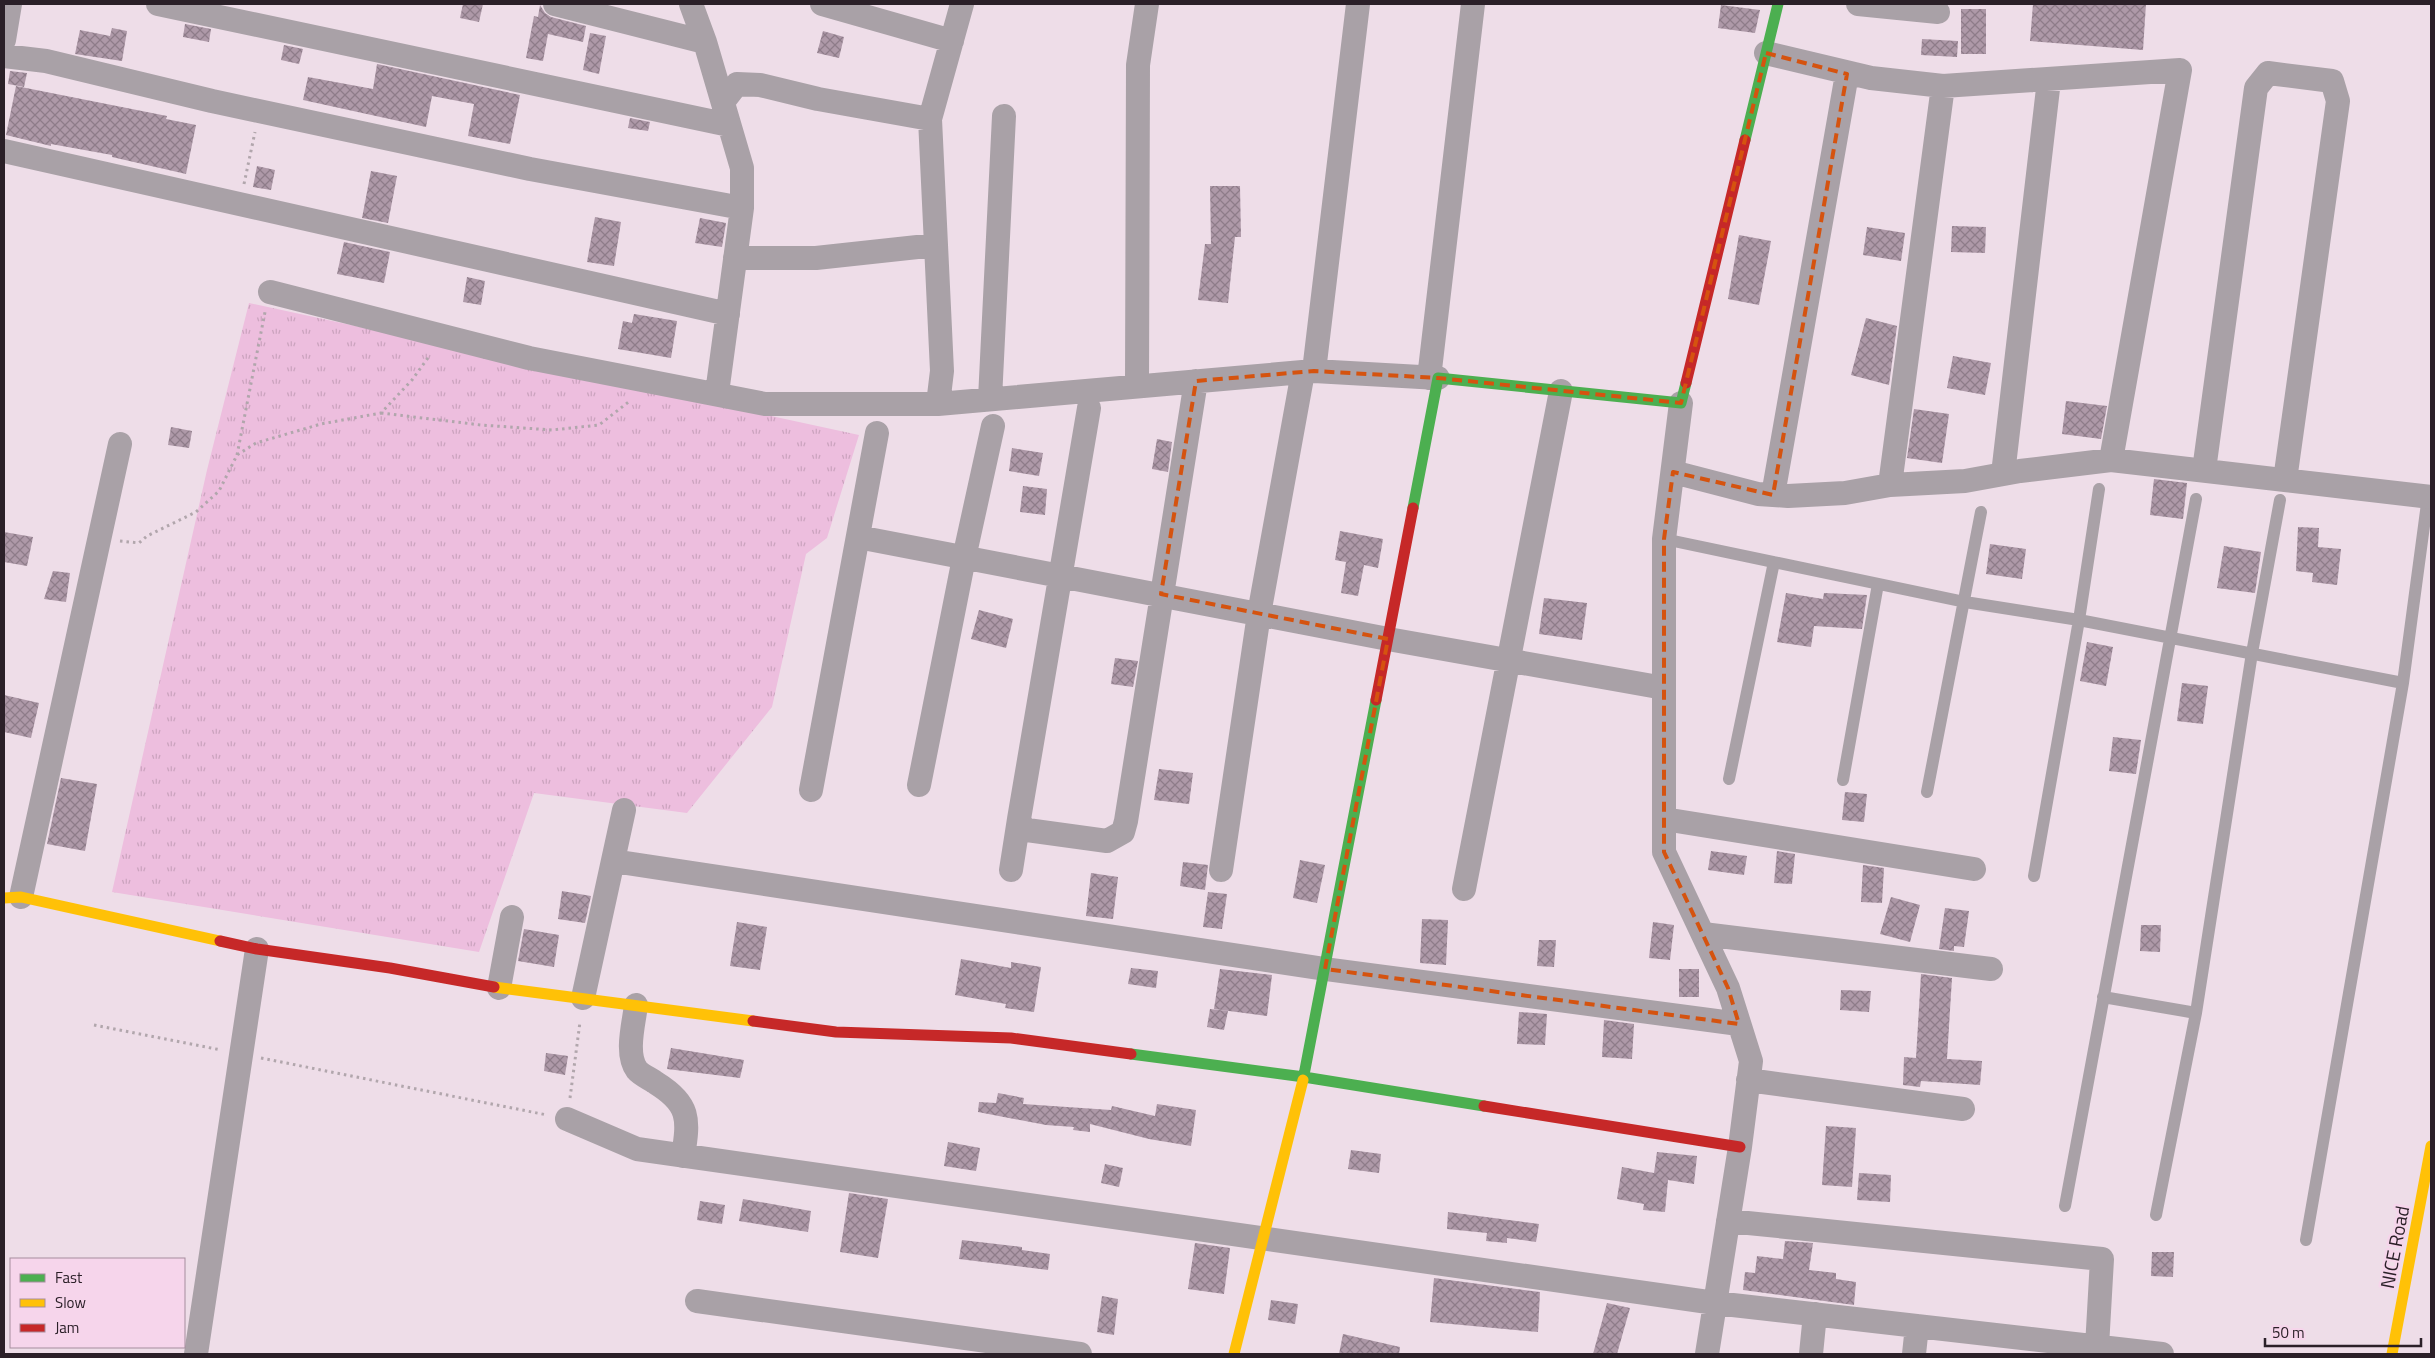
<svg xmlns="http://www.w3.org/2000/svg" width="2435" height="1358" font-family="'Titillium Web',sans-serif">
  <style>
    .grass { fill: url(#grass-tufts) }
    .building { fill: url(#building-cross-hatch) }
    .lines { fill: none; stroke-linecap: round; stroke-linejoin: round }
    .path { stroke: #b1a6ac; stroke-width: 3; stroke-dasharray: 2.5 4; stroke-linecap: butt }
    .lane { stroke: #a9a1a7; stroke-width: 12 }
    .street { stroke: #a9a1a7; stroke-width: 24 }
    .fast { stroke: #4caf50; stroke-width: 11 }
    .slow { stroke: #ffc107; stroke-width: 11 }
    .jam { stroke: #c62828; stroke-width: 11 }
    .marked { fill: none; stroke: #d5530f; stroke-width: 4; stroke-dasharray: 10 6; stroke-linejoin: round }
    .labels { text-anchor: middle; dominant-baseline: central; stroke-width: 5; stroke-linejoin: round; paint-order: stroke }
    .street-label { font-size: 19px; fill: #2b2028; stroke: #f6d5eb }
  </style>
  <defs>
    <pattern id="grass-tufts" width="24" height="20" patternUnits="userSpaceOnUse" patternTransform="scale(1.25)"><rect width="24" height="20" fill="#edbede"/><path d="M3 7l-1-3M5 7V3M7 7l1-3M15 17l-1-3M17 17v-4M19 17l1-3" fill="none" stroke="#cba3be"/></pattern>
    <pattern id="building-cross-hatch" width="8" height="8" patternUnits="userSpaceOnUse" patternTransform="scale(1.25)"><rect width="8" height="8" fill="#ae99a8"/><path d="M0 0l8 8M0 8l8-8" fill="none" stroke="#8e7c89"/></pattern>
  </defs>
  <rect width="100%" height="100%" fill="#eedde8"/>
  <path class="grass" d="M249,303L859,435L827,538L806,554L772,707L687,813L534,793L479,952L112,892L207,470Z"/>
  <path class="building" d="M463,4H483L479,22L460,18Z
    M2033,4H2146L2143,50L2030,41Z
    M540,5L545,13L551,17L586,26L583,42L548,34L543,61L526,58L534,16L538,17Z
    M1721,5L1760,10L1755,33L1718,28Z
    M1961,9H1986V54H1961Z
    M185,24L211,29L209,42L183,37Z
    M112,28L127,31L122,61L75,54L80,30L110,36Z
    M823,31L844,37L839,58L817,53Z
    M590,33L606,36L599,74L583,70Z
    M1922,39L1958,41L1957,57L1921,55Z
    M284,45L303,49L299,64L281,60Z
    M377,64L520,95L510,144L468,136L474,104L432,96L426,127L303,100L308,77L373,89Z
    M10,71L27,73L24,87L8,84Z
    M16,86L167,116L166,119L196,125L186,174L112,157V155L51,144V146L6,135Z
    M630,118L650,122L648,131L628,128Z
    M257,166L275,170L271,190L253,187Z
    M371,171L397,176L388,223L362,218Z
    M1210,186H1240L1241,237H1235L1228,303L1198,300L1205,244H1211Z
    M595,217L621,222L614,266L587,262Z
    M700,218L726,223L722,247L695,243Z
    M1952,226L1986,227L1985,253L1951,252Z
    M1867,227L1905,233L1901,261L1863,255Z
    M1739,235L1771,241L1759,305L1728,299Z
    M344,242L390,252L384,283L337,274Z
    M467,277L485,281L481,305L463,302Z
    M634,314L677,321L671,358L618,349L623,321L632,323Z
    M1866,318L1897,326L1889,385L1851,375Z
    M1953,356L1991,363L1985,395L1947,388Z
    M2066,401L2107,406L2101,439L2062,434Z
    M1914,409L1949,414L1942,463L1907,458Z
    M171,427L192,431L189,448L168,445Z
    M1157,439L1172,442L1168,472L1152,469Z
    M1012,448L1043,453L1039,476L1009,471Z
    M2154,479L2187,483L2183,519L2150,515Z
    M1023,486L1047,489L1045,515L1020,512Z
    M2298,527L2319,528L2318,547L2341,549L2337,585L2312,582L2313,573L2296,571Z
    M1340,531L1383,539L1378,568L1364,565L1358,596L1341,593L1346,562L1335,560Z
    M4,532L33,537L27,566L4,562Z
    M1990,544L2026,549L2022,579L1986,574Z
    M2224,546L2261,552L2255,593L2217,588Z
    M53,571L70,573L66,602L44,599Z
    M1786,593L1823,599L1824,593L1867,595L1862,629L1814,626L1811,647L1777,642Z
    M1544,598L1587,603L1582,640L1539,634Z
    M979,610L1013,619L1006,648L971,639Z
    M2087,642L2113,647L2106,686L2080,681Z
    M1115,658L1138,661L1133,687L1111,684Z
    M2182,683L2208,686L2203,724L2177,721Z
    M4,695L39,703L31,738L4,732Z
    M2113,737L2141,740L2136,774L2109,771Z
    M1159,769L1193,773L1189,804L1154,800Z
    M61,778L97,784L85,851L47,844Z
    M1845,792L1867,794L1864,822L1842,820Z
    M1711,851L1747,856L1744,875L1708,870Z
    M1777,851L1795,854L1792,884L1774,883Z
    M1300,860L1325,865L1317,903L1293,898Z
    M1183,862L1208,865L1205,890L1180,886Z
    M1863,865L1884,868L1882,903L1861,902Z
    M1091,873L1118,877L1113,919L1086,916Z
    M562,891L591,896L585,923L558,919Z
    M1208,892L1227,894L1222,929L1203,927Z
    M1891,897L1920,905L1910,942L1880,934Z
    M1945,908L1969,911L1964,947L1954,946V951L1939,949Z
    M1422,919L1448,920L1446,965L1420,963Z
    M737,922L767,927L760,970L730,966Z
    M1653,922L1674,925L1670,960L1649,958Z
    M2141,925H2161L2160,952L2140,951Z
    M524,929L559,935L554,967L518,961Z
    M1539,940H1556L1554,967L1537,966Z
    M961,959L1011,968V962L1041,967L1034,1012L1005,1008L1006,1004L955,995Z
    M1131,968L1158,971L1156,988L1128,984Z
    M1220,969L1272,975L1267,1016L1214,1009Z
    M1679,969H1699V997H1679Z
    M1921,974L1952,978L1947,1059L1982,1061L1980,1085L1921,1081L1920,1087L1903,1085L1904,1057L1916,1058Z
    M1841,990L1871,991L1869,1012L1840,1010Z
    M1210,1009L1228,1011L1224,1030L1207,1027Z
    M1519,1012L1547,1014L1545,1045L1517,1044Z
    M1604,1020L1634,1024L1632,1059L1602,1057Z
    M671,1048L744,1060L740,1078L667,1069Z
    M546,1053L568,1056L565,1075L544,1071Z
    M998,1093L1024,1098L1023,1104L1111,1110L1112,1106L1155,1116L1157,1104L1196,1110L1191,1146L1149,1139L1090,1124V1132L1073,1130L1074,1127L1046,1125L978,1112L979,1102L996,1103Z
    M1826,1126L1856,1128L1852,1187L1822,1185Z
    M948,1142L980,1148L976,1171L944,1166Z
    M1351,1150L1381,1154L1379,1173L1348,1169Z
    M1657,1152L1697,1156L1694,1184L1668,1180L1665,1212L1643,1210L1644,1204L1617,1199L1622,1167L1654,1173Z
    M1105,1164L1123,1168L1119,1187L1101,1183Z
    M1859,1173L1891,1175L1890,1202L1857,1200Z
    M849,1193L888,1199L878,1258L840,1252Z
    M743,1199L811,1211L808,1232L739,1221Z
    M700,1201L725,1205L722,1224L697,1220Z
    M1448,1212L1539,1224L1536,1242L1507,1238V1243L1486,1241L1487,1233L1447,1229Z
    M962,1240L1022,1247V1250L1050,1254L1048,1270L959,1259Z
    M1785,1241L1813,1243L1809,1270L1836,1273V1279L1856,1282L1854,1305L1743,1290L1745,1272L1755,1273L1757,1256L1783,1259Z
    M1195,1243L1230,1248L1224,1294L1188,1289Z
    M2152,1252H2174L2173,1277L2151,1276Z
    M1434,1278L1540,1292L1538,1332L1430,1322Z
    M1102,1296L1118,1299L1114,1335L1097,1332Z
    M1271,1300L1298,1304L1295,1324L1268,1320Z
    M1607,1303L1630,1308L1617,1354H1593Z
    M1343,1334L1400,1347L1399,1354H1339Z"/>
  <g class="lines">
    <path class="path" d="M244,184L255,132
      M381,413L481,425L552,430L599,425L631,400
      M237,455L265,312
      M120,541L139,543L147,536L196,512L219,491L237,455L256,443L321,424L381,413L412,380L430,355
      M94,1025L221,1050
      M261,1058L547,1115
      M570,1098L580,1022"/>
    <path class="lane" d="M1664,539L1965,602L2079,620L2403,683
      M1729,779L1774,562
      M1843,780L1878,584
      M1927,792L1981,512
      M2034,876L2079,620L2099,489
      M2103,997L2196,1013L2156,1215
      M2196,1013L2252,653L2280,500
      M2065,1206L2196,499
      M2306,1240L2403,683L2428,496"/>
    <path class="street" d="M158,4L729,125
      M555,4L705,42
      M691,4L705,42L742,168V208L717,393
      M822,4L952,41
      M1858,4L1938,12
      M4,40L10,4
      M1766,53L1871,78L1943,86L2180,70L2111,460
      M4,56L46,61L212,101L530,169L742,208
      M723,102L737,84L760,85L818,99L930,119
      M4,151L728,314
      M735,258H816L936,245
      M270,292L529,358L765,404H938L1314,371L1438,378
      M1314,371L1358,4
      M1429,378L1473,4
      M1137,386L1138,65L1147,4
      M990,399L1004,116
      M1681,403L1664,539V852L1728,988L1751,1061L1740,1147L1707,1354
      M938,404L942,371L930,119L962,4
      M1089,408L1019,819L1022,826L1027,830L1107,841L1123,832L1126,821L1196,381
      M2204,470L2256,88L2268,73L2332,81L2338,101L2285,480
      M1673,472L1758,494L1788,496L1845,493L1890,485L1965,481L2020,471L2111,460L2431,497
      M2003,474L2049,80
      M1890,485L1943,86
      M1773,495L1847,74
      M858,537L1388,639L1664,688
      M919,785L964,558L993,426
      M811,790L877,433
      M1664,819L1974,869
      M613,861L1325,969L1739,1024
      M1011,870L1019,819
      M1221,870L1259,614L1303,372
      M1464,889L1561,391
      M21,897L120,444
      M1703,934L1991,969
      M499,988L512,917
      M583,998L624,810
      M636,1005C634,1023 625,1054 637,1070C641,1075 651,1079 656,1083C690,1104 689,1119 683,1156
      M1748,1080L1963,1109
      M567,1119L637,1149L1715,1303L2162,1354
      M1728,1221L2102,1259L2097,1347
      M697,1301L1080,1354
      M196,1354L257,949
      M1811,1354L1815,1314
      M1914,1354L1917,1326"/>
    <path class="fast" d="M1745,140L1778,4
      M1413,508L1438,378L1681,403L1686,383
      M1131,1054L1304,1077L1484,1106
      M1303,1080L1376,700"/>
    <path class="slow" d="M4,898L21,897L220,941
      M494,987L753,1021
      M1234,1354L1303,1080
      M2392,1354L2431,1146"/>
    <path class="jam" d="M1686,383L1745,140
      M1376,700L1413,508
      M220,941L257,949L390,968L494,987
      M753,1021L836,1032L1011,1038L1131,1054
      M1484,1106L1740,1147"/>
  </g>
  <path class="marked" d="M1766,53L1847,74L1773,495L1673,472L1664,539V852L1728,988L1739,1024L1325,969L1388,639L1161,594L1196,381L1314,371L1438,378L1681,403Z"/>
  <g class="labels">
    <g class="street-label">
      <text transform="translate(2394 1247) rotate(-79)">NICE Road</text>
    </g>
  </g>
  <rect width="2435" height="1358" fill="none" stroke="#2b2028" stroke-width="10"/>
  <rect x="10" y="1258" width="175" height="90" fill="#f6d5eb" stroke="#a58d9d"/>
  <rect x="20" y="1274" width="25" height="8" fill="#4caf50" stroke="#a58d9d"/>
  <text x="55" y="1283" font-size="15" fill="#2b2028">Fast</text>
  <rect x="20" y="1299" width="25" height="8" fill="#ffc107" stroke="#a58d9d"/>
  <text x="55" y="1308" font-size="15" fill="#2b2028">Slow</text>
  <rect x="20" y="1324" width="25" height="8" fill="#c62828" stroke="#a58d9d"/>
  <text x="55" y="1333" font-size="15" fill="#2b2028">Jam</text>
  <path d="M2265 1338v8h156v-8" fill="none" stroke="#2b2028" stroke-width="2.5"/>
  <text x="2272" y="1338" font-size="15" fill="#2b2028" stroke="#f6d5eb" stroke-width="4" paint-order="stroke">50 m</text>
</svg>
